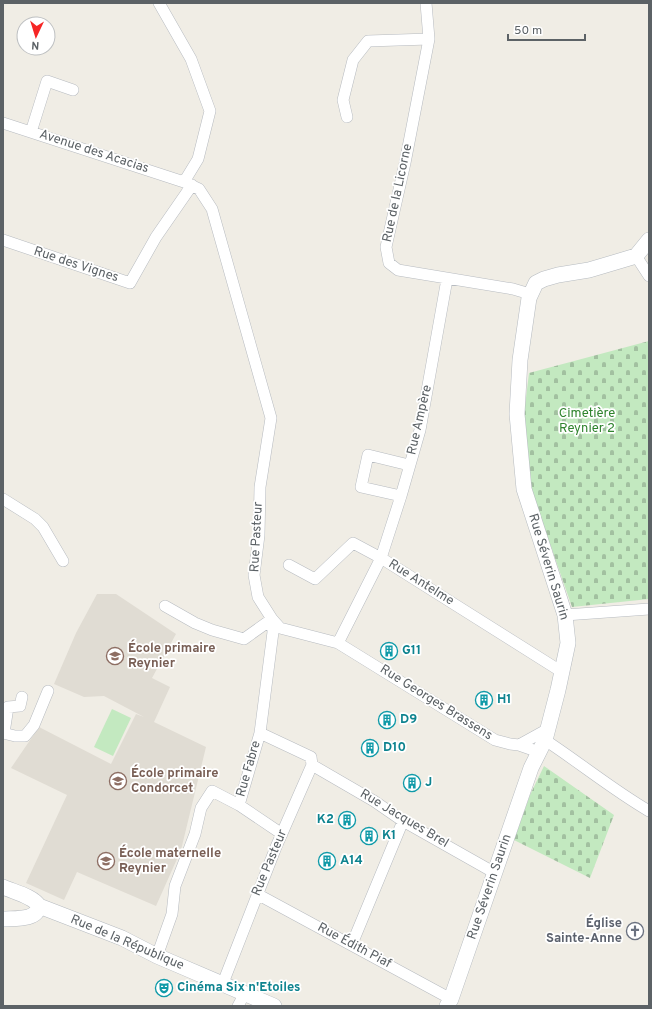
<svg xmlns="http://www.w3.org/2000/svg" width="652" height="1009" font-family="Overpass,sans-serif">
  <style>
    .education { fill: #e0dcd3 }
    .cemetery { fill: url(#cemetery-stones) }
    .park { fill: #c3e9c0 }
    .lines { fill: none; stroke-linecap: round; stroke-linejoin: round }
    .street-casing { stroke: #b7bbc0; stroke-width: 12 }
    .secondary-casing { stroke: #b6bbc0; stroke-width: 16 }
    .street { stroke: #fff; stroke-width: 11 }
    .secondary { stroke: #fff; stroke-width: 15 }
    .labels { text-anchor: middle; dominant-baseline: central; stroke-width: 3.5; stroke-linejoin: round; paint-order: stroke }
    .street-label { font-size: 13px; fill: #5c6266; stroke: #fff }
    .park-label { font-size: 13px; fill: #30842e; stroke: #fff }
    .education-label { font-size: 13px; font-weight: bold; fill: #785e54; stroke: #fff; text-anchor: start }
    .culture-label { font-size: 13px; font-weight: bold; fill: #0d838f; stroke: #fff; text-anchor: start }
    .worship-label { font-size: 13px; font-weight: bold; fill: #5b616d; stroke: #fff; text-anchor: end }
  </style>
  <defs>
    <pattern id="cemetery-stones" width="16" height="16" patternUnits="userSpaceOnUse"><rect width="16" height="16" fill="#c3e9c0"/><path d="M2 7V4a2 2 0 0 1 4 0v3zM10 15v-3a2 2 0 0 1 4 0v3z" fill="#a2c0a0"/></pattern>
  </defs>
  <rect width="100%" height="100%" fill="#f0ede5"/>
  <path class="education" d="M97,594H116L176,634L152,678L170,687L154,722L206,747L181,850L156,906L77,872L64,900L26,883L67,795L11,768L39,727L111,764L136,714L144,717L104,696L84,697L54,684L76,633Z"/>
  <path class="cemetery" d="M649,341V599L572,607L532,492L524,414L529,373Z
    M544,766L614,815L590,878L514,840L530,795Z"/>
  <path class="park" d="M112,709L131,718L113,756L94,747Z"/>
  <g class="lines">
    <g class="street-casing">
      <path id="street" d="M159,3L191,59L210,111L198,159L184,182
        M426,3L429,39L405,163L386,247L389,263L398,270L513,289L530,294
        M347,117L343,100L353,60L368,41L429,39
        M3,123L184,182L199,189L212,209L271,418L260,487L259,535L254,575L258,597L272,619L273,632L260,733L311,757L312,765L276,847L223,983
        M31,132L47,81L73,90
        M3,240L130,283L156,237L192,185
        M636,256L649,276
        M401,496L361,487L368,455L409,465
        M3,499L35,519L43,527L63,561
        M289,565L315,579L353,543L381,558L401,496L420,430L447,279
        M165,606L195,623L212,630L244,639L272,619L280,628L338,643L381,558L562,672
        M565,615L649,609
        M338,643L495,740L510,744L519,745L539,752
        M3,733L15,736H25L34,725L48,691
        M4,733L8,707L20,706L22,697
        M545,740C580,763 613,790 649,811
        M519,745L548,729
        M312,765L374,801L403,821L495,873
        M239,805L260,733
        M257,894L451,999
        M352,944L403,821
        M157,956L172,914L175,886L195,834L201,808L212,791L239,805L282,834
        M238,1006L245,993"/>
    </g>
    <g class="secondary-casing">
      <path id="secondary" d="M3,887C14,892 33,896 39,906L122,938L157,956L274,1006
        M3,919C14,918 37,921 39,906
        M447,1006L451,999L531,768L545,740L558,690L568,643L565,615L524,489L517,414L520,360L529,298L536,283L544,279L558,275L589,270L636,256L649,240"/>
    </g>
    <use href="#street" class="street"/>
    <use href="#secondary" class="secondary"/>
  </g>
  <defs>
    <g id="building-ring" transform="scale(0.9)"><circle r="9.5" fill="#fff" stroke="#0f9aa8" stroke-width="1.5"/><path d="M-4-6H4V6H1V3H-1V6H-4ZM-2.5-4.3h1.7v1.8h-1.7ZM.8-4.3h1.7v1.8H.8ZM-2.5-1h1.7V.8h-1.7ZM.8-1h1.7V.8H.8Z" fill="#0f9aa8"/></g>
    <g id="school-ring" transform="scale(0.9)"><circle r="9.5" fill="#fff" stroke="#8d6e63" stroke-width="1.5"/><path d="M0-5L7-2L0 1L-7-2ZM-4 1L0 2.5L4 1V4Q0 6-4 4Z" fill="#8d6e63"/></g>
    <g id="church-ring" transform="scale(0.9)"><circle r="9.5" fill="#fff" stroke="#6b7280" stroke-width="1.5"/><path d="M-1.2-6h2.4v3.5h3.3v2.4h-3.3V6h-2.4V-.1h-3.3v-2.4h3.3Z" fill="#6b7280"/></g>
    <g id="theatre-ring" transform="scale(0.9)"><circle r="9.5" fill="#fff" stroke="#0f9aa8" stroke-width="1.5"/><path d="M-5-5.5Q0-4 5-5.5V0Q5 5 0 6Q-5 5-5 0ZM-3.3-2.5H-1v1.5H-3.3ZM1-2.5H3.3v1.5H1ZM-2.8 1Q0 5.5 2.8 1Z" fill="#0f9aa8"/></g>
  </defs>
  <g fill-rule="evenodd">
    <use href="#building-ring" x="389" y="651"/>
    <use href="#school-ring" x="115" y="656"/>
    <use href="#building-ring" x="484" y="700"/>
    <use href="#building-ring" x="387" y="720"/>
    <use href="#building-ring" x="370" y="748"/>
    <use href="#school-ring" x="118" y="781"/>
    <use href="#building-ring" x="412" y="783"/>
    <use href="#building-ring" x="347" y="820"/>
    <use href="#building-ring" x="369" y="836"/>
    <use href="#school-ring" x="106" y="861"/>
    <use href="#building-ring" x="327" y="861"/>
    <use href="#church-ring" x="635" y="931"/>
    <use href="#theatre-ring" x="164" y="988"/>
  </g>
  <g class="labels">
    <g class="street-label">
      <text transform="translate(94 152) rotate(18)">Avenue des Acacias</text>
      <text transform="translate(398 193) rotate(-78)">Rue de la Licorne</text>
      <text transform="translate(76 265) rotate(18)">Rue des Vignes</text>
      <text transform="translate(420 420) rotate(-77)">Rue Ampère</text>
      <text transform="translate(257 537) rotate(-87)">Rue Pasteur</text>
      <text transform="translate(548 567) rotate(73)">Rue Séverin Saurin</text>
      <text transform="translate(421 583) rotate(32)">Rue Antelme</text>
      <text transform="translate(436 703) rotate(32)">Rue Georges Brassens</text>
      <text transform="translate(249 769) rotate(-74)">Rue Fabre</text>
      <text transform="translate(404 819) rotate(31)">Rue Jacques Brel</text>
      <text transform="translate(270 863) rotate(-67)">Rue Pasteur</text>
      <text transform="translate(490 887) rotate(-71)">Rue Séverin Saurin</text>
      <text transform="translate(127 943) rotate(23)">Rue de la République</text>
      <text transform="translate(354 946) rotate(28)">Rue Édith Piaf</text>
    </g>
    <g class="park-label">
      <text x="587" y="414">Cimetière<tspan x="587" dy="15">Reynier 2</tspan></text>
    </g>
    <g class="education-label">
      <text x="128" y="649">École primaire<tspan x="128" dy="15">Reynier</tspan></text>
      <text x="131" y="774">École primaire<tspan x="131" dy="15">Condorcet</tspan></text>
      <text x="119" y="854">École maternelle<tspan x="119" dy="15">Reynier</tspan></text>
    </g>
    <g class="culture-label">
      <text x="402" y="651">G11</text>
      <text x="497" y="700">H1</text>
      <text x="400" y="720">D9</text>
      <text x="383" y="748">D10</text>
      <text x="425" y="783">J</text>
      <text x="334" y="820" text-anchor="end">K2</text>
      <text x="382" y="836">K1</text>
      <text x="340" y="861">A14</text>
      <text x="177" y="988">Cinéma Six n'Etoiles</text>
    </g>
    <g class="worship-label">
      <text x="622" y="924">Église<tspan x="622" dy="15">Sainte-Anne</tspan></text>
    </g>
  </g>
  <rect width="652" height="1009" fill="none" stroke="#5c6266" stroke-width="8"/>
  <g transform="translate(36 36) rotate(184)"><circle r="19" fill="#ffffff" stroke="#bec0c2"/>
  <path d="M0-3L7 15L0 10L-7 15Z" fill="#f62625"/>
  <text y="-6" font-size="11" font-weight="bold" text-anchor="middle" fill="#5c6266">N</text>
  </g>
  <path d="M508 34v6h77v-6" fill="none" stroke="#5c6266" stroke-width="2"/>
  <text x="514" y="34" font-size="12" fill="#5c6266" stroke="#ffffff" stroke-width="3" paint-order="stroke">50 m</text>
</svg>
